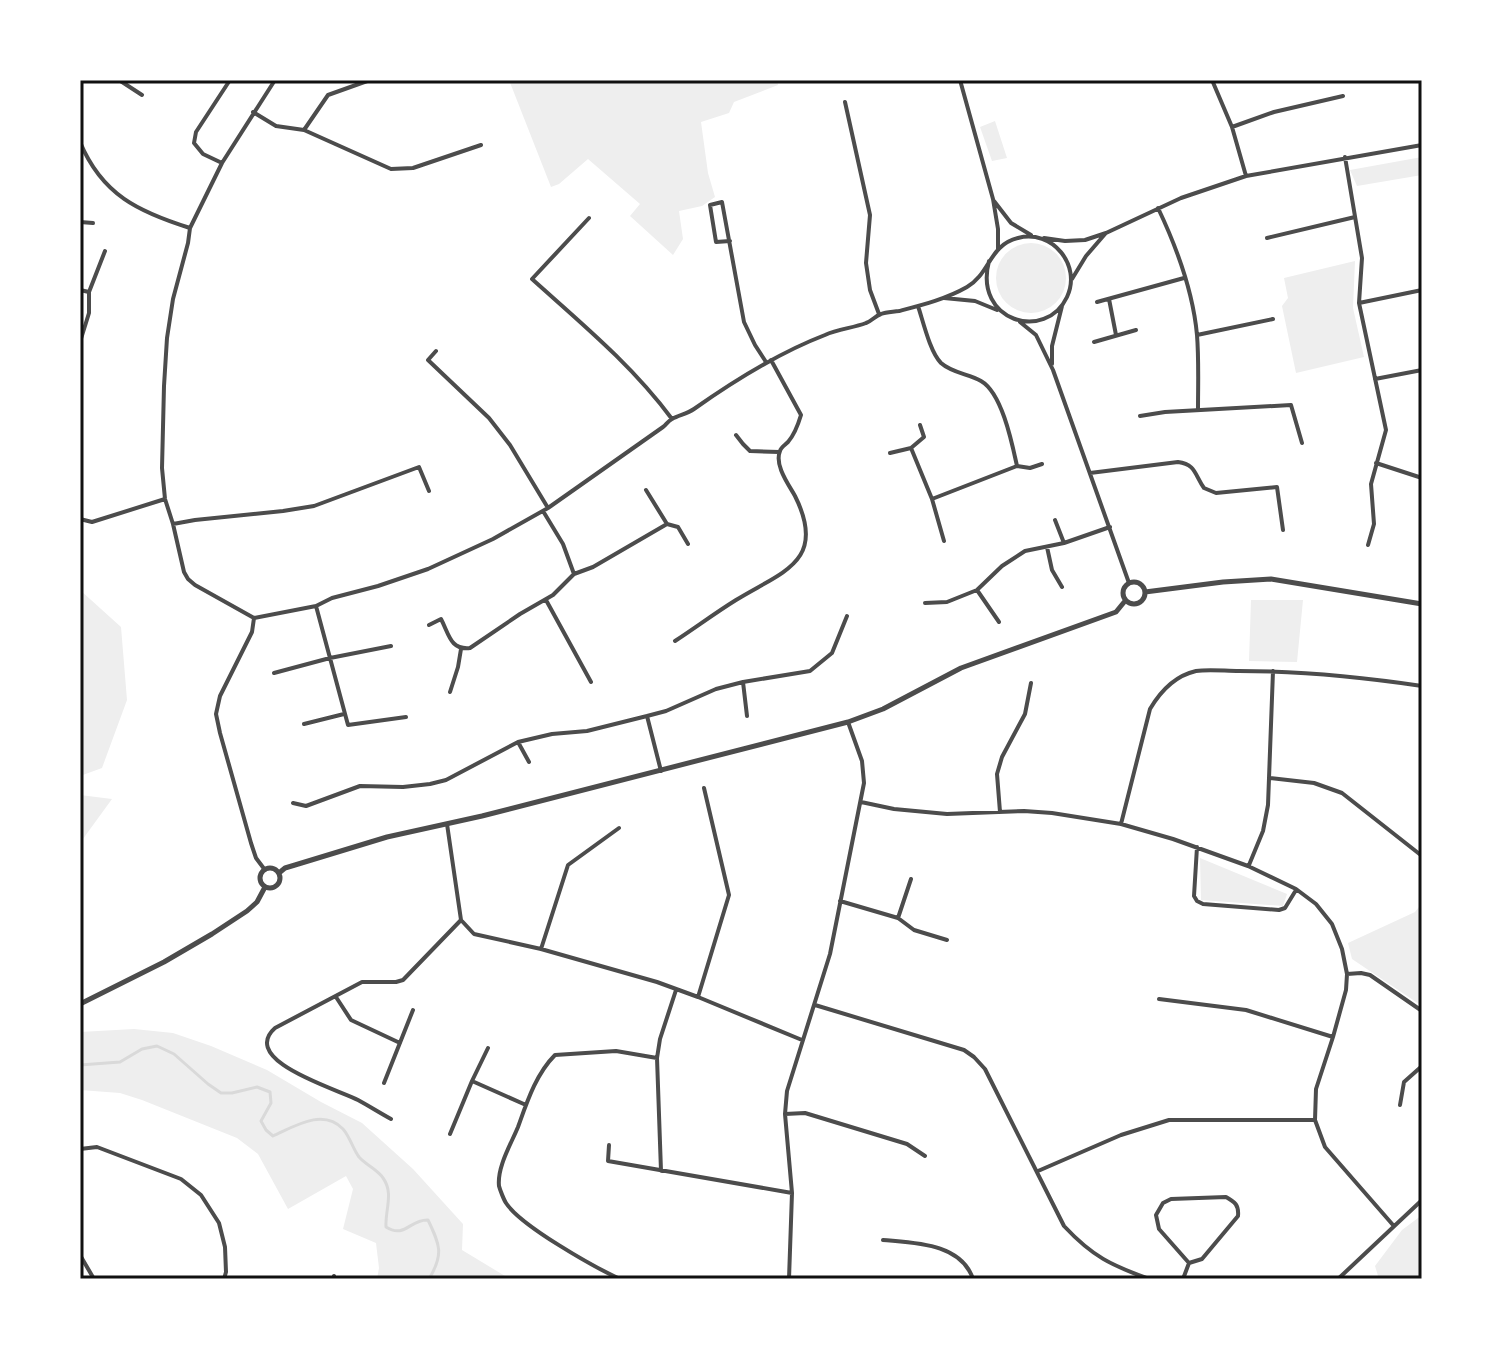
<svg xmlns="http://www.w3.org/2000/svg" width="1502" height="1359" font-family="'Noto Sans',sans-serif">
  <style>
    .green { fill: #eee }
    .lines { fill: none; stroke-linecap: round; stroke-linejoin: round }
    .stream { stroke: #d9d9d9; stroke-width: 3 }
    .minor { stroke: #4c4c4c; stroke-width: 4 }
    .tertiary { stroke: #4c4c4c; stroke-width: 5 }
    .neatline { fill: none; stroke: #111; stroke-width: 3 }
  </style>
  <rect width="100%" height="100%" fill="#fff"/>
  <path class="green" d="M509,80H777L778,85L734,102L729,113L701,122L708,173L715,197L702,206L679,211L683,239L673,255L630,216L640,204L588,159L559,184L551,187Z
    M995,121L1007,158L992,161L980,127Z
    M1422,157V175L1357,186L1350,170Z
    M996 278a35 35 0 1 1 70 0a35 35 0 1 1-70 0Z
    M1355,261L1353,308L1364,357L1296,373L1282,306L1288,298L1284,278Z
    M80,590L121,627L127,700L102,768L80,776Z
    M1251,600H1303L1297,662L1249,661Z
    M80,795L112,799L80,843Z
    M1200,858L1287,894L1283,906L1201,900Z
    M1422,903V1006L1352,959L1348,943L1415,912Z
    M134,1029L173,1033L211,1046L267,1070L321,1102L362,1123L413,1169L463,1224L462,1250L510,1279H377L379,1268L376,1243L343,1229L353,1189L346,1176L288,1209L258,1154L237,1138L142,1100L120,1093L80,1090V1032Z
    M1422,1215V1279H1379L1375,1266L1402,1230Z"/>
  <g class="lines">
    <path class="stream" d="M80,1065L120,1062L142,1049L157,1046L174,1054L208,1084L221,1093H232L257,1087L270,1092L271,1103L261,1121L266,1130L273,1136C295,1126 323,1108 343,1129C350,1137 353,1149 359,1157C366,1165 378,1170 383,1178C394,1193 385,1210 386,1227C405,1239 410,1219 428,1220C440,1245 444,1254 429,1279"/>
    <path class="minor" d="M119,80L142,95
      M960,80L993,199L998,229V249
      M1212,80L1232,127L1246,176
      M845,102L870,215L866,263L870,290L879,314
      M253,112L276,126L304,130L391,169L413,168L481,145
      M1232,127L1274,112L1343,96
      M304,130L328,95L370,80
      M80,142C102,195 139,212 190,228
      M1345,157L1362,258L1359,303L1386,430L1371,484L1374,524L1368,545
      M222,163L203,154L194,143L196,132L230,80
      M994,201L1011,223L1031,235
      M1158,208C1177,248 1193,291 1197,335C1199,360 1198,385 1198,410
      M589,218L532,279C581,323 632,365 672,419
      M80,222L93,223
      M1044,238L1065,241L1085,240L1106,233L1181,198L1246,176L1422,145
      M1267,238L1355,217
      M730,241L716,242L710,205L722,202L744,322L755,345L766,362
      M1072,279L1086,256L1105,234
      M80,290L89,292V313L80,342
      M89,292L105,251
      M944,298L975,301L997,310
      M1109,299L1116,335
      M1097,302L1184,278
      M1359,303L1422,290
      M1020,322L1036,335L1053,370L1129,583
      M1197,335L1273,319
      M1094,342L1136,330
      M436,351L428,360L489,418L510,445L548,508
      M1052,364V346L1062,306
      M1375,379L1422,370
      M1140,416L1165,412L1291,405L1302,443
      M736,435L743,444L750,451L779,452
      M911,448L932,499L1017,466C1012,443 1002,393 981,381C969,374 952,373 941,363C930,352 923,321 918,306
      M890,453L911,448L924,437L920,425
      M1376,463L1422,478
      M1017,466L1030,468L1042,464
      M1090,473L1178,462C1196,464 1195,476 1204,488L1216,493L1277,487L1283,530
      M932,499L944,541
      M80,519L92,522L165,499
      M1055,520L1064,543
      M173,524L195,520L283,511L314,506L419,467L429,491
      M667,524L678,527L688,544
      M1047,547L1052,570L1062,587
      M574,574L593,567L667,524L646,490
      M977,590L999,622
      M546,600L591,682
      M925,603L947,602L977,590L1002,566L1025,551L1064,543L1110,527
      M316,606L348,725L406,717
      M254,618L316,606L332,598L378,586L428,569L493,539L548,508L663,427C666,425 668,421 672,419C679,415 687,414 694,409C735,380 778,353 825,335C838,329 853,328 866,323C872,321 875,316 881,314C886,312 893,312 899,311C922,305 946,299 967,287C990,274 989,245 1018,238C1052,229 1082,265 1067,297C1046,342 973,322 989,261
      M254,618L195,585L188,579L184,572L173,524L165,499L162,468L164,386L167,338L173,299L188,243L190,228L222,163L275,80
      M254,618L252,632L220,696L216,714L220,733L251,843L256,858L265,870
      M429,625L441,619C449,634 450,650 470,648L520,614L553,595L574,574L563,544L543,511
      M675,641C695,628 715,613 736,600C781,572 828,562 795,496C789,485 774,465 780,451C781,447 785,445 788,442C795,434 798,425 801,415L771,360
      M274,673L330,658L391,646
      M743,682L747,716
      M450,692L458,667L461,649
      M647,716L666,711L716,689L743,682L810,671L832,653L847,616
      M304,724L344,714
      M518,742L529,762
      M1270,778L1314,783L1342,793L1422,856
      M861,802L894,809L947,814L1024,811L1052,813L1121,824L1173,839L1248,866L1296,889L1316,904L1332,924L1342,949L1347,974L1346,990L1333,1037L1316,1089L1315,1120L1325,1147L1393,1225
      M293,803L306,806L360,786L403,787L430,784L446,780L518,742L552,734L587,731L647,716L661,771
      M1000,812L997,774L1002,757L1025,714L1031,683
      M447,824L461,920L474,934L541,949L657,982L698,997L802,1040
      M1121,824L1150,709C1160,692 1174,676 1196,671C1209,669 1225,671 1239,671C1300,671 1361,677 1422,686
      M1197,847L1194,896L1197,901L1203,904L1279,910L1285,908L1296,890
      M1249,865L1263,831L1268,805L1273,671
      M840,901L898,918L914,930L947,940
      M898,918L911,879
      M541,949L568,865L619,828
      M1347,974L1361,973L1370,975L1422,1011
      M336,997L351,1020L400,1043
      M698,997L729,895L704,788
      M1159,999L1246,1010L1333,1037
      M815,1005L964,1050L974,1057L985,1069L1064,1226C1093,1257 1111,1265 1149,1279
      M488,1048L472,1081L526,1105
      M384,1083L413,1010
      M1400,1105L1404,1082L1422,1066
      M785,1114L805,1113L907,1144L925,1156
      M391,1119C380,1113 369,1106 358,1100C340,1090 238,1061 275,1028L362,982H396L403,980L461,920
      M450,1134L472,1081
      M609,1145L608,1161L792,1193
      M80,1149L97,1147L181,1179L201,1195L219,1223L225,1247L226,1272L224,1279
      M661,1171L657,1058L660,1039L676,990
      M1038,1171L1121,1135L1169,1120H1315
      M1226,1197C1235,1202 1239,1205 1238,1216L1202,1259L1189,1263L1159,1229L1156,1215L1163,1203L1171,1199Z
      M883,1240C914,1243 961,1243 973,1279
      M80,1255L94,1279
      M333,1279L334,1276
      M620,1279C594,1267 521,1226 506,1203C504,1200 500,1190 499,1186C497,1167 511,1144 518,1127C527,1102 536,1074 555,1055L616,1051L657,1058
      M789,1279L792,1193L785,1114L787,1091L830,954L864,783L862,761L848,722
      M1183,1279L1189,1263
      M1338,1279L1422,1200"/>
    <path class="tertiary" d="M1123 593a11 11 0 1 1 22 0a11 11 0 1 1-22 0Z
      M1145,592L1223,582L1271,579L1422,604
      M260 878a10 10 0 1 1 20 0a10 10 0 1 1-20 0Z
      M279,873L285,868L295,865L387,837L482,816L848,722L883,709L961,668L1116,612L1125,601
      M80,1004L164,962L212,934L247,911L257,902L265,887"/>
  </g>
  <rect width="1502" height="1359" fill="none" stroke="#ffffff" stroke-width="164"/>
  <rect x="82" y="82" width="1338" height="1195" class="neatline"/>
</svg>
